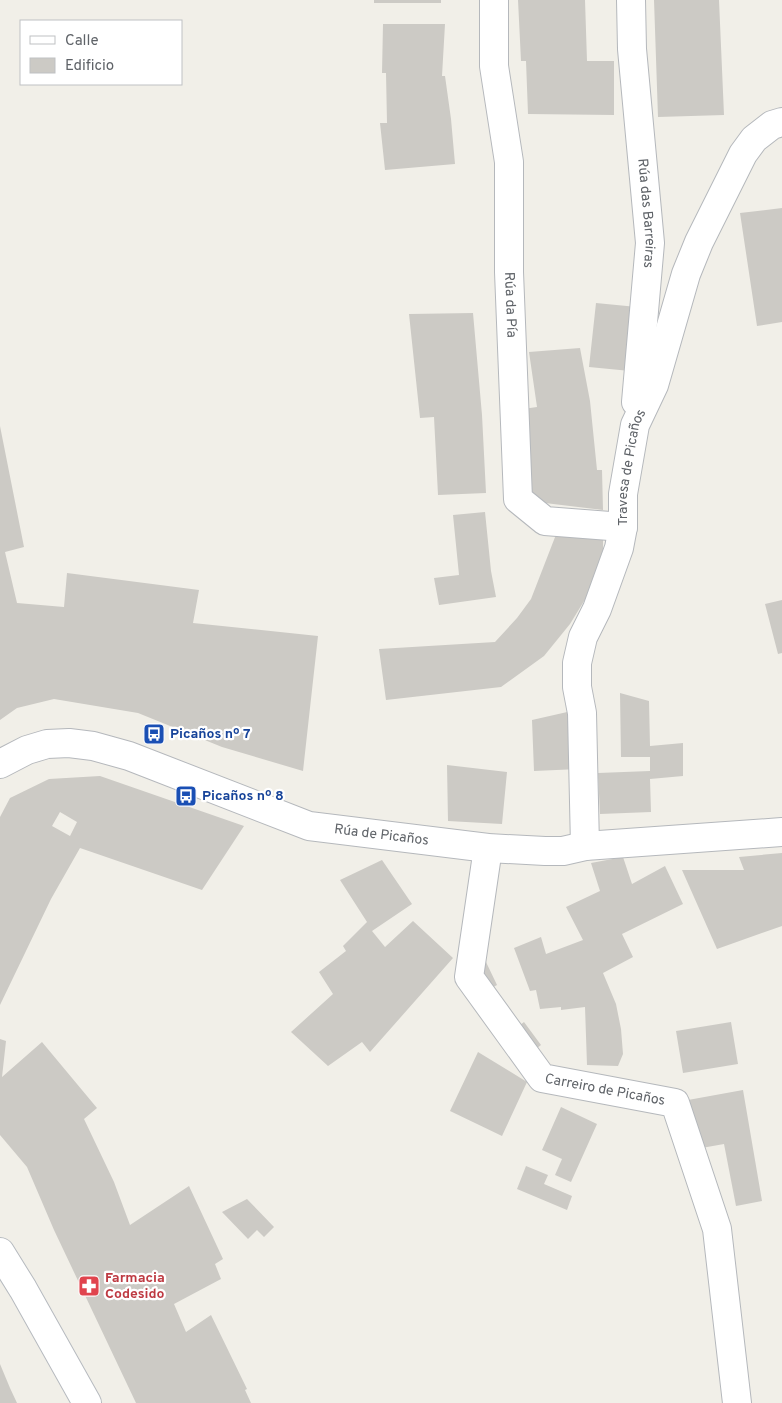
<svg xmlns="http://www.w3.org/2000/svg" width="782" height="1403" font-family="Overpass,sans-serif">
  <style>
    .building { fill: #cccac5; fill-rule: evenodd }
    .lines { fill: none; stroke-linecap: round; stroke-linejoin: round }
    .street-casing { stroke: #b5b8bc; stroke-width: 30 }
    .secondary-casing { stroke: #b6babf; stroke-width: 30 }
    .street { stroke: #fff; stroke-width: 28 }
    .secondary { stroke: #fff; stroke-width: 28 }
    .labels { text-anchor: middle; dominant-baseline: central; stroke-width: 4.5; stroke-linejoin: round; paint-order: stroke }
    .street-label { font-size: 14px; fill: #5f6368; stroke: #fff }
    .transit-label { font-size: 14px; font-weight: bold; fill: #164399; stroke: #fff; text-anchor: start }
    .health-label { font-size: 14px; font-weight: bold; fill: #be3a42; stroke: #fff; text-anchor: start }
  </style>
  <rect width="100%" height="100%" fill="#f1efe8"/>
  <path class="building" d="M374,0H441V3H374Z
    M518,0H585L587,61H614V115L528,114L526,61H521Z
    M654,0H719L724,115L658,117Z
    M383,24H445L442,76H445L451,119L455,164L385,170L380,123H387L386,73H382Z
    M782,208V322L757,326L740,213Z
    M596,303L637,307L630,371L589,367Z
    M473,313L482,415L486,493L438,495L434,417L420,418L409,314Z
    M580,348L590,401L597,470H602L603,510L545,503L529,492L523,409L537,407L529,352Z
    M0,426L24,547L5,552L17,603L64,607L67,573L199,590L193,623L318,636L303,771L222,747L138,713L54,699L17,708L0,720Z
    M485,512L491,571L496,597L439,605L434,578L459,575L453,515Z
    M557,532L603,538V555L592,588L570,624L544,656L501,687L386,700L379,649L495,642L517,618L531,599Z
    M782,600V653L778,654L765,604Z
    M620,693L649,701L650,746L683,743V776L650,779L651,812L600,814L598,773L650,771V757H621Z
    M576,710L579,769L534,771L532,720Z
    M447,765L507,772L502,824L448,821Z
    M100,776L244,826L202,890L80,848L51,899L0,1005V817L10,798L49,779ZM60,812L77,822L70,836L52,826Z
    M782,853V926L717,949L682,870H744L739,857Z
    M623,857L632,884L665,866L683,904L622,934L633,957L603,973L616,1004L621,1029L623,1054L618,1066L587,1065L585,1007L561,1010V1007L540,1009L536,990L530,991L514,948L541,937L546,954L583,940L566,907L600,891L591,863Z
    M382,860L412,904L372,931L385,947L413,921L453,958L370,1052L362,1042L328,1066L291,1032L333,994L319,972L346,951L343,946L367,922L340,880Z
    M486,962L497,985L488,990L476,967Z
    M524,1022L541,1045L532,1052L515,1029Z
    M731,1022L738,1064L683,1073L676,1031Z
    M0,1039L6,1041L2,1077L42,1042L97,1108L84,1119L114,1182L130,1225L189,1186L223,1259L215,1264L221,1279L174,1304L186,1332L211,1315L247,1389L245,1390L251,1403H136L54,1230L27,1167L0,1135Z
    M478,1052L527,1082L502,1136L450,1111Z
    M743,1090L762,1201L736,1206L724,1144L696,1149L688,1100Z
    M561,1107L597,1124L571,1182L555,1175L562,1159L542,1150Z
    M526,1166L548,1175L544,1184L572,1196L567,1210L517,1189Z
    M247,1199L274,1227L264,1237L257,1230L248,1239L222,1212Z
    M0,1364L10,1388L17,1403H0Z"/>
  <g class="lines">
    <g class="street-casing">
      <g id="street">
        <path id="s1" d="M494,0V66L509,162V272L518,499L545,521L623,527"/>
        <path id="s2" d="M631,0L632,49L650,243L636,402"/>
        <path id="s3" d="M0,764L27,750L47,744L69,743L93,746L129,756L309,826L488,848L545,851H563L585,846L782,832"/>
        <path id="s4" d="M585,846L582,713L577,687V663L583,637L597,609L619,548L623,527V494L635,425L654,385L686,274L699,242L743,154L754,139L772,125L782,122"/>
        <path id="s5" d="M488,848L469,977L542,1078L675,1103L717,1229L737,1403"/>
      </g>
    </g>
    <g class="secondary-casing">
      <path id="secondary" d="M0,1252L23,1289L87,1403"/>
    </g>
    <use href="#street" class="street"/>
    <use href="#secondary" class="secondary"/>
  </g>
  <defs>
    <g id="bus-square" transform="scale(1.125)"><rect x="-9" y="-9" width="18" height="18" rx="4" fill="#1a4fb4" stroke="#fff"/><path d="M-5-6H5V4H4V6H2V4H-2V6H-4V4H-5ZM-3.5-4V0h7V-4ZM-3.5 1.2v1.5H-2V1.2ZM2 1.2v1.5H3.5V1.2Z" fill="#fff"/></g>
    <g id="pharmacy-square" transform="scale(1.125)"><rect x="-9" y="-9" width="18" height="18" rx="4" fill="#e0444e" stroke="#fff"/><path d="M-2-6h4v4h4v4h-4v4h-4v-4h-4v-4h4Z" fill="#fff"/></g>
  </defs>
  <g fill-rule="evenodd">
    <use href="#bus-square" x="154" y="734"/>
    <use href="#bus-square" x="186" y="796"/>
    <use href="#pharmacy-square" x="89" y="1286"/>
  </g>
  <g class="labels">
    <g class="street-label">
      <text stroke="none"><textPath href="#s2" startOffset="214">Rúa das Barreiras</textPath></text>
      <text stroke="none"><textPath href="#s1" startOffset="306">Rúa da Pía</textPath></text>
      <text stroke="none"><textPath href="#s4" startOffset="388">Travesa de Picaños</textPath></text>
      <text stroke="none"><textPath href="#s3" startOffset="401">Rúa de Picaños</textPath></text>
      <text stroke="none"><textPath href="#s5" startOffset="319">Carreiro de Picaños</textPath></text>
    </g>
    <g class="transit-label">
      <text x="170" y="734">Picaños nº 7</text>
      <text x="202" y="796">Picaños nº 8</text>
    </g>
    <g class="health-label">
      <text x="105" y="1278">Farmacia<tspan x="105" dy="16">Codesido</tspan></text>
    </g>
  </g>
  <rect x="20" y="20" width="162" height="65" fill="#ffffff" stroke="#bfc1c3"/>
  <rect x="30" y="36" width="25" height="8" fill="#ffffff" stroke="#bfc1c3"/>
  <text x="65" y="45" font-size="15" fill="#5f6368">Calle</text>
  <rect x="30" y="58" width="25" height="15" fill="#cccac5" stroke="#bfc1c3"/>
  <text x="65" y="70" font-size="15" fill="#5f6368">Edificio</text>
</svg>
